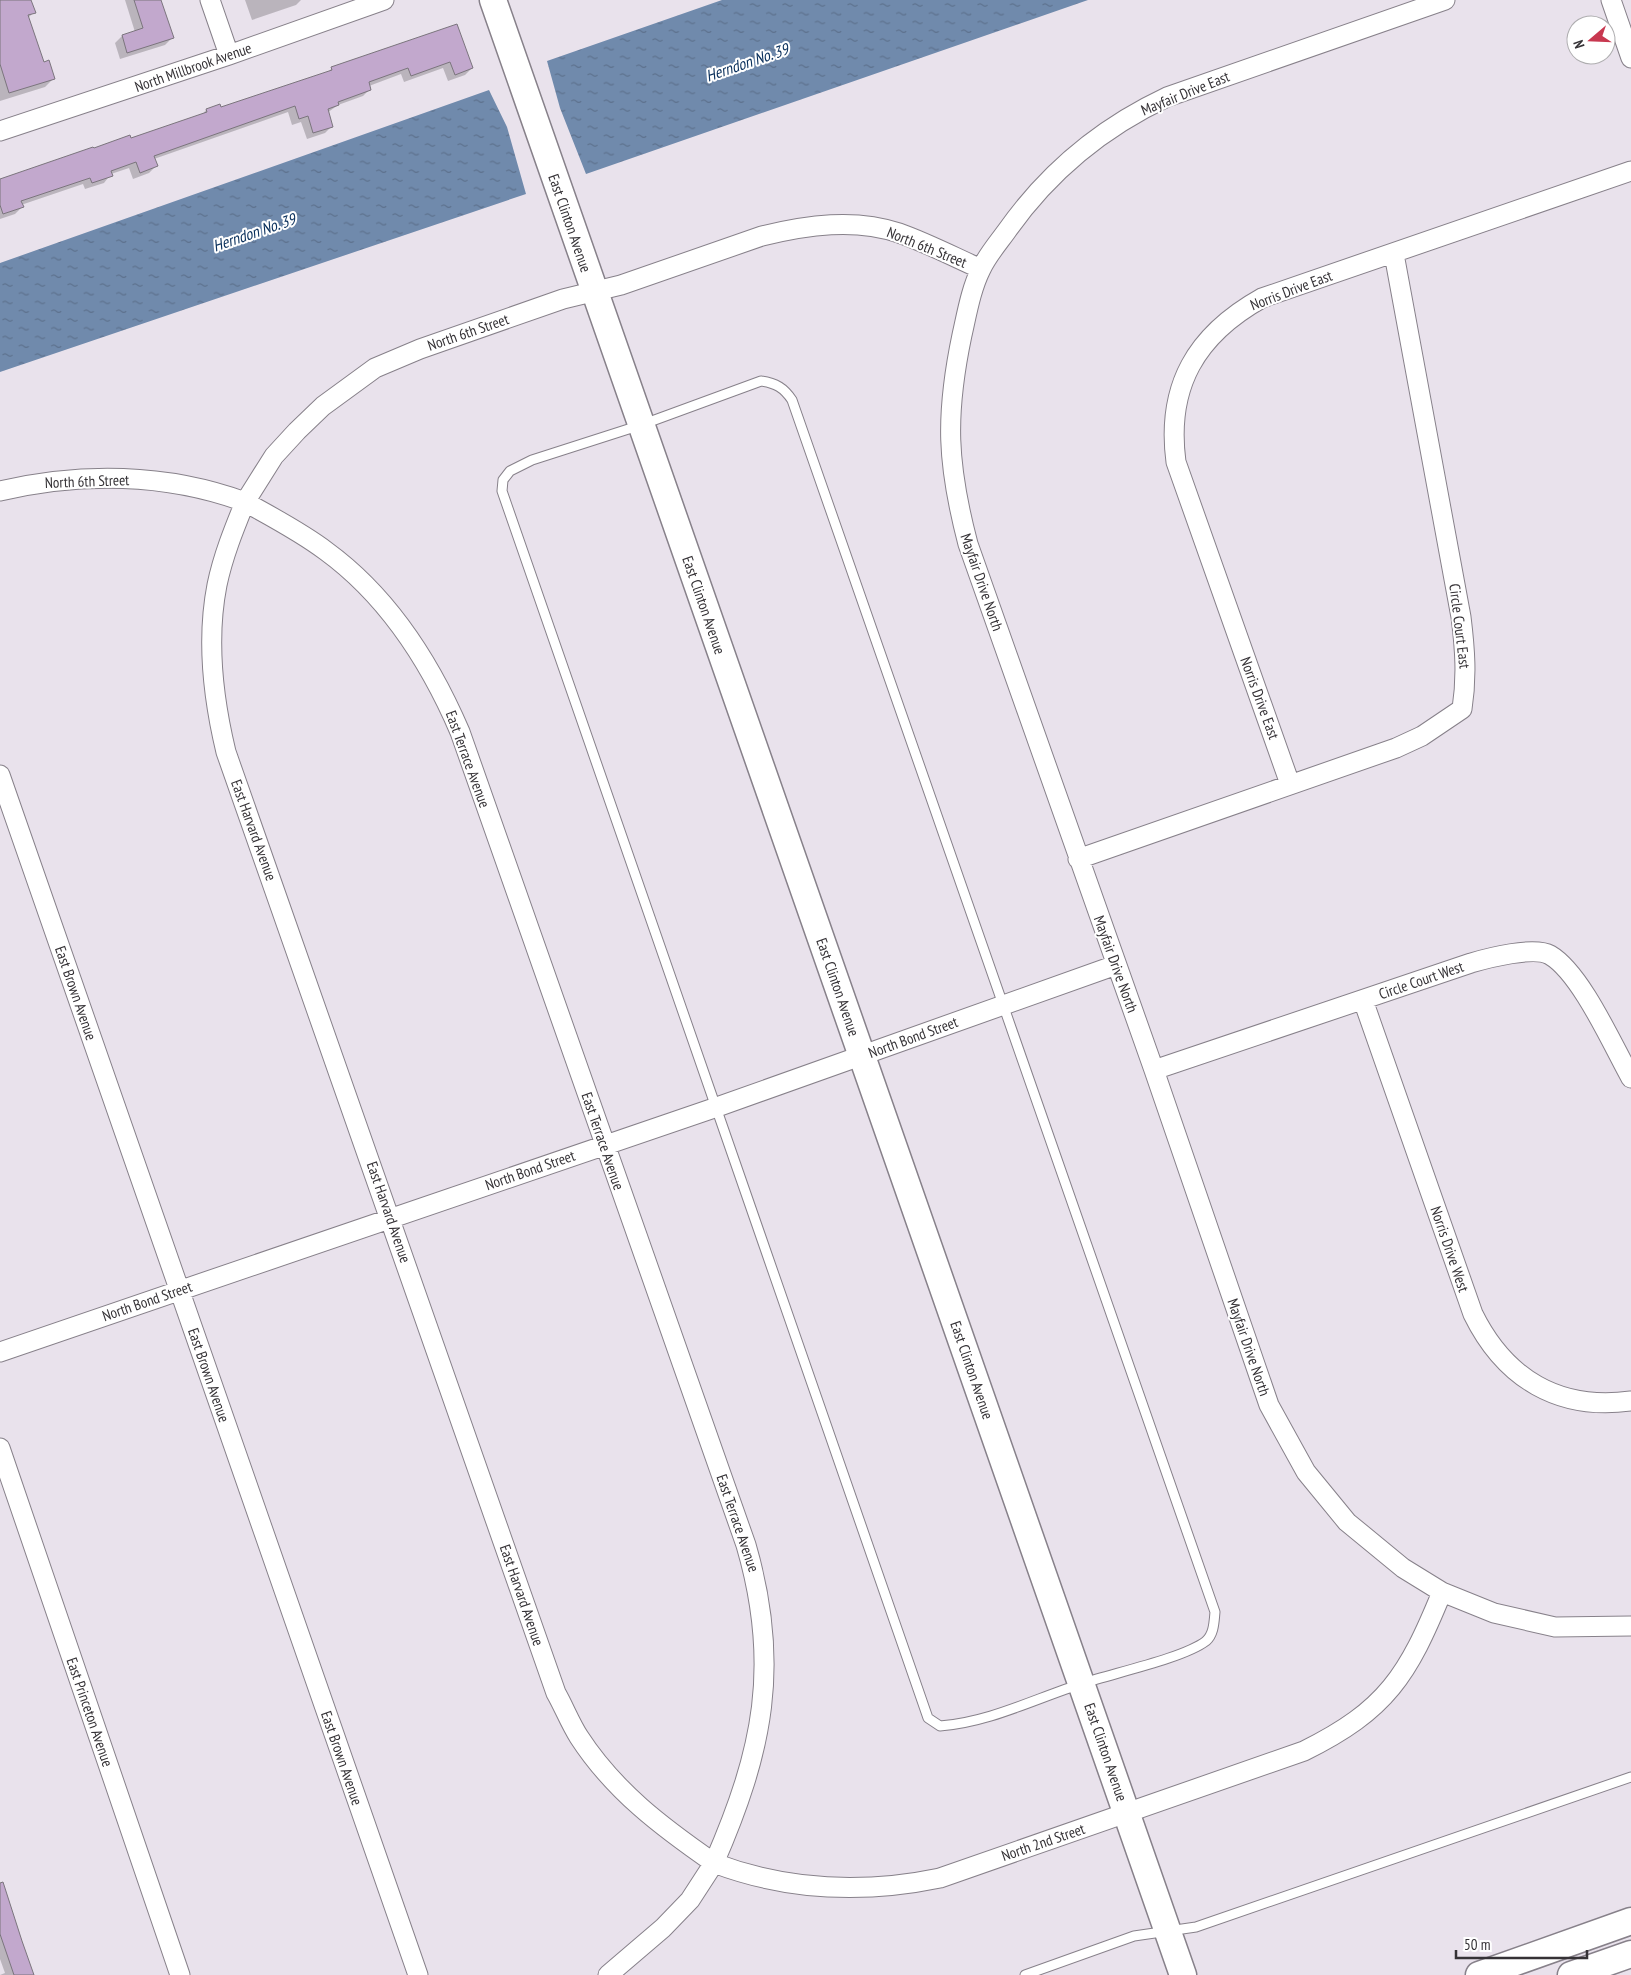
<svg xmlns="http://www.w3.org/2000/svg" width="1631" height="1975" font-family="'PT Sans Narrow',sans-serif">
  <style>
    .water { fill: url(#water-ripples) }
    .shadow { fill: #0003 }
    .building { fill: #c2a8cd; stroke: #7b757d }
    .lines { fill: none; stroke-linecap: round; stroke-linejoin: round }
    .lane-casing { stroke: #87818a; stroke-width: 11 }
    .street-casing { stroke: #87818a; stroke-width: 21 }
    .secondary-casing { stroke: #87818a; stroke-width: 29 }
    .lane { stroke: #fff; stroke-width: 9 }
    .street { stroke: #fff; stroke-width: 19 }
    .secondary { stroke: #fff; stroke-width: 26 }
    .labels { text-anchor: middle; dominant-baseline: central; stroke-width: 4; stroke-linejoin: round; paint-order: stroke }
    .street-label { font-size: 15px; fill: #353236; stroke: #fff }
    .water-label { font-size: 16px; font-style: italic; fill: #092f5b; stroke: #fff }
  </style>
  <defs>
    <pattern id="water-ripples" width="26" height="14" patternUnits="userSpaceOnUse" patternTransform="scale(1.25)"><rect width="26" height="14" fill="#708aac"/><path d="M2 4q2-2 4 0t4 0M15 11q2-2 4 0t4 0" fill="none" stroke="#5d718d"/></pattern>
  </defs>
  <rect width="100%" height="100%" fill="#e9e2ec"/>
  <path class="water" d="M722,0H1088L586,174L560,108L547,61Z
    M489,90L507,127L526,194L0,372V263Z"/>
  <path class="shadow" d="M0,0H29L33,13L28,18L43,63L54,78L45,87L0,101Z
    M125,0H160L173,37L165,45L120,59L115,43L122,36L135,32Z
    M245,0H301L296,5L252,20Z
    M456,25L472,68L465,75L448,81L443,68L404,82L401,74L369,86L370,89L363,96L338,105L327,113L332,126L325,133L307,139L301,122L292,125L288,112L154,159L156,166L149,173L133,179L129,168L111,174L104,183L85,189L83,184L21,205L22,207L15,214L0,219V180L201,116L206,110L219,106L220,108L327,73L332,68Z
    M0,1898L33,1975H0L5,1973L0,1959Z"/>
  <path class="building" d="M0,0H31L36,13L28,15L44,62L49,60L55,79L9,93L0,64Z
    M134,0H161L174,38L127,53L122,35L143,28Z
    M457,24L473,68L455,75L450,62L411,76L408,68L369,82L371,90L338,102L339,105L328,109L333,127L313,133L308,116L299,119L295,106L154,156L158,166L140,173L136,162L111,171L113,176L92,183L90,178L21,201L24,207L3,214L0,205V179L93,147L94,148L130,135L131,138L207,112L206,109L220,104L221,107L332,70L331,67Z
    M3,1882L22,1941L34,1975H14L0,1934V1883Z"/>
  <g class="lines">
    <g class="lane-casing">
      <path id="lane" d="M761,381C776,383 784,388 792,400L1215,1612C1214,1622 1214,1634 1206,1641C1184,1658 1114,1673 1084,1683C1036,1698 991,1722 940,1726L928,1718L502,491L503,480L510,471L532,460L641,425Z
        M1025,1975L1134,1936L1196,1927L1631,1777"/>
    </g>
    <g class="street-casing">
      <path id="street" d="M210,0L229,55
        M1445,0L1167,97C1101,128 1048,172 1006,232C998,243 987,256 981,269C971,289 967,313 962,335C945,416 947,464 968,544L1154,1070L1269,1405L1306,1472L1347,1522L1403,1568L1442,1592L1494,1613L1555,1627L1631,1626
        M1611,0L1631,58
        M0,131L229,55L384,0
        M0,491C81,472 166,473 245,502L274,456L297,431L323,406L375,368L420,349L563,299L621,285L762,236C807,225 855,218 899,233C927,243 954,257 981,269
        M245,502C272,517 301,532 326,551C389,597 430,662 460,732L746,1545C781,1665 763,1751 714,1863C662,1827 614,1791 579,1737C570,1723 564,1707 556,1693L226,752C213,698 206,641 217,585C223,556 234,529 245,502Z
        M0,775L418,1975
        M1290,784L1176,462C1166,386 1196,335 1262,298L1631,171
        M1078,859L1396,748L1422,736L1462,709C1467,677 1465,649 1461,617L1394,254
        M1363,1000L1473,1314C1505,1379 1559,1411 1631,1401
        M1154,1070L1471,963C1488,958 1534,946 1550,955C1581,973 1613,1046 1631,1078
        M0,1352L717,1107L1116,965
        M0,1448L180,1975
        M608,1975L663,1928L690,1900L714,1863C788,1891 863,1894 940,1878L1304,1751C1387,1710 1408,1675 1442,1592"/>
    </g>
    <g class="secondary-casing">
      <path id="secondary" d="M493,0L1183,1975
        M1479,1975L1631,1921
        M1571,1975L1631,1954"/>
    </g>
    <use href="#lane" class="lane"/>
    <use href="#street" class="street"/>
    <use href="#secondary" class="secondary"/>
  </g>
  <g class="labels">
    <g class="street-label">
      <text transform="translate(193 67) rotate(-19)">North Millbrook Avenue</text>
      <text transform="translate(1185 93) rotate(-22)">Mayfair Drive East</text>
      <text transform="translate(570 223) rotate(71)">East Clinton Avenue</text>
      <text transform="translate(927 247) rotate(22)">North 6th Street</text>
      <text transform="translate(1291 290) rotate(-21)">Norris Drive East</text>
      <text transform="translate(468 332) rotate(-19)">North 6th Street</text>
      <text transform="translate(87 481) rotate(-2)">North 6th Street</text>
      <text transform="translate(982 582) rotate(71)">Mayfair Drive North</text>
      <text transform="translate(704 605) rotate(71)">East Clinton Avenue</text>
      <text transform="translate(1460 626) rotate(83)">Circle Court East</text>
      <text transform="translate(1260 698) rotate(70)">Norris Drive East</text>
      <text transform="translate(468 759) rotate(70)">East Terrace Avenue</text>
      <text transform="translate(254 830) rotate(70)">East Harvard Avenue</text>
      <text transform="translate(1116 964) rotate(70)">Mayfair Drive North</text>
      <text transform="translate(1421 980) rotate(-19)">Circle Court West</text>
      <text transform="translate(838 987) rotate(71)">East Clinton Avenue</text>
      <text transform="translate(76 993) rotate(71)">East Brown Avenue</text>
      <text transform="translate(913 1037) rotate(-20)">North Bond Street</text>
      <text transform="translate(603 1141) rotate(71)">East Terrace Avenue</text>
      <text transform="translate(530 1170) rotate(-19)">North Bond Street</text>
      <text transform="translate(389 1212) rotate(71)">East Harvard Avenue</text>
      <text transform="translate(1450 1249) rotate(71)">Norris Drive West</text>
      <text transform="translate(147 1301) rotate(-19)">North Bond Street</text>
      <text transform="translate(1249 1347) rotate(71)">Mayfair Drive North</text>
      <text transform="translate(972 1370) rotate(71)">East Clinton Avenue</text>
      <text transform="translate(209 1375) rotate(71)">East Brown Avenue</text>
      <text transform="translate(738 1523) rotate(71)">East Terrace Avenue</text>
      <text transform="translate(522 1595) rotate(71)">East Harvard Avenue</text>
      <text transform="translate(90 1712) rotate(71)">East Princeton Avenue</text>
      <text transform="translate(1106 1752) rotate(71)">East Clinton Avenue</text>
      <text transform="translate(342 1758) rotate(71)">East Brown Avenue</text>
      <text transform="translate(1043 1842) rotate(-19)">North 2nd Street</text>
    </g>
    <g class="water-label">
      <text transform="translate(747 62) rotate(-19)">Herndon No. 39</text>
      <text transform="translate(254 232) rotate(-19)">Herndon No. 39</text>
    </g>
  </g>
  <g transform="translate(1591 40) rotate(251)"><circle r="24" fill="#ffffff" stroke="#aeadaf"/>
  <path d="M0-4L9 19L0 12L-9 19Z" fill="#c83850"/>
  <text y="-8" font-size="14" font-weight="bold" text-anchor="middle" fill="#353236">N</text>
  </g>
  <path d="M1456 1950v8h131v-8" fill="none" stroke="#353236" stroke-width="2.5"/>
  <text x="1464" y="1950" font-size="15" fill="#353236" stroke="#ffffff" stroke-width="4" paint-order="stroke">50 m</text>
</svg>
